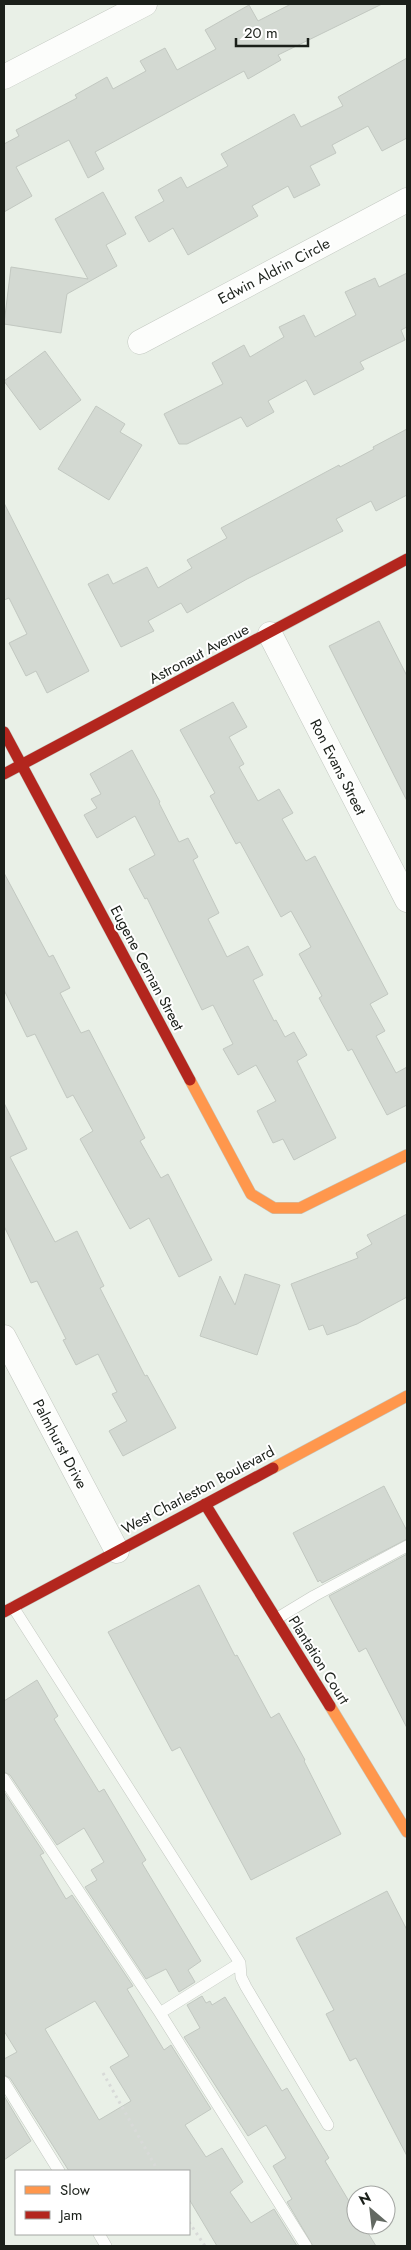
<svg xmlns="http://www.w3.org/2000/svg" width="411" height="2250" font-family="Jost,sans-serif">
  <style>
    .building { fill: #d3d9d2; stroke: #c2c8c1; fill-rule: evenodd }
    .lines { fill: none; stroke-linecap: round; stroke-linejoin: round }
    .lane-casing { stroke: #c3c8c1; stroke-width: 12 }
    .street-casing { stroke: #c3c8c1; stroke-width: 25 }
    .slow-casing { stroke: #c3c8c1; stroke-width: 12 }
    .jam-casing { stroke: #c3c8c1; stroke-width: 12 }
    .path { stroke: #d8dad8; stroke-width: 3; stroke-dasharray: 2.5 4; stroke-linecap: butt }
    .lane { stroke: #fcfdfb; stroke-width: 11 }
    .street { stroke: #fcfdfb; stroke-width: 24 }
    .slow { stroke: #ff974d; stroke-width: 11 }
    .jam { stroke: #b3261e; stroke-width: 11 }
    .labels { text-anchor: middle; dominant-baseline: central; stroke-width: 4; stroke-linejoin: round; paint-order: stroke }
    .street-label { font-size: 15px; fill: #1b201a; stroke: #fff }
  </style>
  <rect width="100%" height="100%" fill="#e9f0e7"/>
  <path class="building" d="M291,4H382L278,55L281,60L248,79L244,71L95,152L104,169L88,178L69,140L16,167L32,196L4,212V144L19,136L16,130L77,98L75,95L107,77L113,89L146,71L140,61L165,48L177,70L216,49L205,30L249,5L258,21Z
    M407,58V138L382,151L368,126L332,145L336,153L310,166L320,185L294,198L288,186L252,206L258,216L188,255L173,228L149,242L135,217L164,201L158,190L181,177L187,188L228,166L221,154L294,114L301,127L343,106L338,97Z
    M103,192L126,234L106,245L117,266L67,294L61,333L4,324L11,267L88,279L55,219Z
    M407,273V327L401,330L405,340L360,362L364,369L314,395L306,380L268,401L274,412L247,427L241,417L187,444H179L164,414L223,384L212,363L244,345L250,357L284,337L279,327L304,315L315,337L356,315L345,292L375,278L379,287Z
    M45,351L81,400L40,430L4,381Z
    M96,406L125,424L120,432L142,445L109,500L58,469Z
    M407,429V495L376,511L371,501L336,519L343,531L247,579L187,613L181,603L148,621L154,631L121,647L88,584L108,574L113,584L147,567L158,588L192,568L187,560L227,538L221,528L339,465L340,467L374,449L373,447Z
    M4,503L89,671L47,693L36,671L26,676L9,643L27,634L9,598L4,600Z
    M379,621L407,676V801L329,646Z
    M233,702L247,727L229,737L244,764L239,767L258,801L279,789L293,813L282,819L306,861L315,856L388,994L370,1004L385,1031L376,1036L396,1073L407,1067V1105L387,1115L352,1049L348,1051L319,998L322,996L299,954L311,947L291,911L281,917L240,842L236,844L210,796L215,793L180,730Z
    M132,750L160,802L159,803L179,842L188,838L198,857L193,860L219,913L208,919L227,957L248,946L263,975L253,980L274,1021L276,1020L285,1037L294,1032L307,1055L297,1061L336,1138L294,1160L283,1139L273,1143L257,1111L276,1101L256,1065L238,1075L223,1049L233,1044L213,1005L202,1010L147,898L145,899L129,869L155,855L135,816L97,838L84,815L97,808L91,799L101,794L90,774Z
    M4,873L49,957L53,955L70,988L60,993L81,1033L89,1030L145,1138L140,1141L161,1178L168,1174L212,1260L179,1277L149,1218L130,1229L80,1139L93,1131L73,1095L67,1098L35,1034L27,1037L4,990Z
    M4,1103L27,1149L10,1157L55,1242L77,1231L104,1286L100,1288L145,1376L147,1375L176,1428L123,1456L109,1431L127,1421L112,1394L117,1392L98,1354L76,1365L63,1340L66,1339L37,1281L31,1283L4,1226Z
    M407,1214V1297L357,1324L327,1335L323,1325L309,1330L291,1284L358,1258L356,1253L372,1244L367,1235Z
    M245,1274L280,1285L257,1355L200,1336L220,1276L235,1305Z
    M384,1486L407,1531V1539L322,1583L320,1580L318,1582L293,1533Z
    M407,1554V1728L366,1648L359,1652L329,1596Z
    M199,1585L235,1656L237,1655L271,1718L279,1713L305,1760L304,1761L341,1834L251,1880L180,1747L172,1751L108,1632Z
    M37,1680L58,1716L54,1719L99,1792L104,1789L146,1860L142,1863L201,1961L188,1970L195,1982L179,1992L166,1969L146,1979L85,1887L97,1880L91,1870L104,1862L84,1828L57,1845L10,1775L4,1772V1701Z
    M4,1792L44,1853L40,1855L66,1899L72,1895L133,1986L127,1989L164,2050L171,2045L211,2109L185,2125L206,2157L222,2148L243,2182L230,2192L251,2223L274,2209L297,2246H217L189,2199V2171H69L10,2078L4,2075V2059L17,2052L4,2031ZM95,2001L129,2056L110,2067L131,2101L99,2120L45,2029Z
    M387,1891L407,1930V2156L356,2058L350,2061L326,2014L334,2010L296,1938Z
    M202,1996L206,2003L210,2001L212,2005L225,1997L282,2091L287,2088L329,2158L325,2161L356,2213V2225H363L376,2246H313L287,2202L292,2199L273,2166L286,2158L266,2125L248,2136L184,2037L200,2028L187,2005Z
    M4,2096L31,2141L4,2160Z"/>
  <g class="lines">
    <g class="lane-casing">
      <path id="lane" d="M13,1607L240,1963L160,2013
        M276,1619L314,1596L407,1546
        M4,1779L160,2013L306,2246
        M240,1963L241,1977L246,1987L328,2125
        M4,2082L59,2171
        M99,2234L106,2246"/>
    </g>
    <g class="street-casing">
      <path id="street" d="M4,77L145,4
        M140,342L407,200
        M270,634L407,900
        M4,1337L117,1551"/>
    </g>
    <g class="slow-casing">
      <path id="slow" d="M190,1080L251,1194L274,1208H300L407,1155
        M273,1468L407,1396
        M330,1706L407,1832"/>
    </g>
    <g class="jam-casing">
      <path id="jam" d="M4,732L190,1080
        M4,774L407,559
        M205,1504L330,1706
        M4,1612L273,1468"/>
    </g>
    <path class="path" d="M103,2073L158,2171
      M189,2222L205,2246"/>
    <use href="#lane" class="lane"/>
    <use href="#street" class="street"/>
    <use href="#slow" class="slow"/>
    <use href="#jam" class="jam"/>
  </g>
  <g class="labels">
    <g class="street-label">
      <text transform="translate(274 271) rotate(-28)">Edwin Aldrin Circle</text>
      <text transform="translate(199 654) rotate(-28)">Astronaut Avenue</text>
      <text transform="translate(338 767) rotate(63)">Ron Evans Street</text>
      <text transform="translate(147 968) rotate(62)">Eugene Cernan Street</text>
      <text transform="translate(60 1444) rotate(62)">Palmhurst Drive</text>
      <text transform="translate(198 1490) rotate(-28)">West Charleston Boulevard</text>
      <text transform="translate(319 1660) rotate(58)">Plantation Court</text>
    </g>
  </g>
  <rect width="411" height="2250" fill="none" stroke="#1b201a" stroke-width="10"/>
  <rect x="15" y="2170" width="175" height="65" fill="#ffffff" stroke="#a4a6a3"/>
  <rect x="25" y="2186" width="25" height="8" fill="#ff974d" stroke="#a4a6a3"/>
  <text x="60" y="2195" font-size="15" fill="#1b201a">Slow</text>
  <rect x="25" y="2211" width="25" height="8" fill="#b3261e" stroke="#a4a6a3"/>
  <text x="60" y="2220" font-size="15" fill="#1b201a">Jam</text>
  <g transform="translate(371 2210) rotate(332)"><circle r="24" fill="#ffffff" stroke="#a4a6a3"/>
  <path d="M0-4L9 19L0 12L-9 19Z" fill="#636962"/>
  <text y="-8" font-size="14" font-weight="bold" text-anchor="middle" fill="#1b201a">N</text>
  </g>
  <path d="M236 38v8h72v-8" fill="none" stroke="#1b201a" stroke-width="2.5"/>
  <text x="244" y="38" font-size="15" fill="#1b201a" stroke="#ffffff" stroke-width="4" paint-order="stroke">20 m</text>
</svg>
